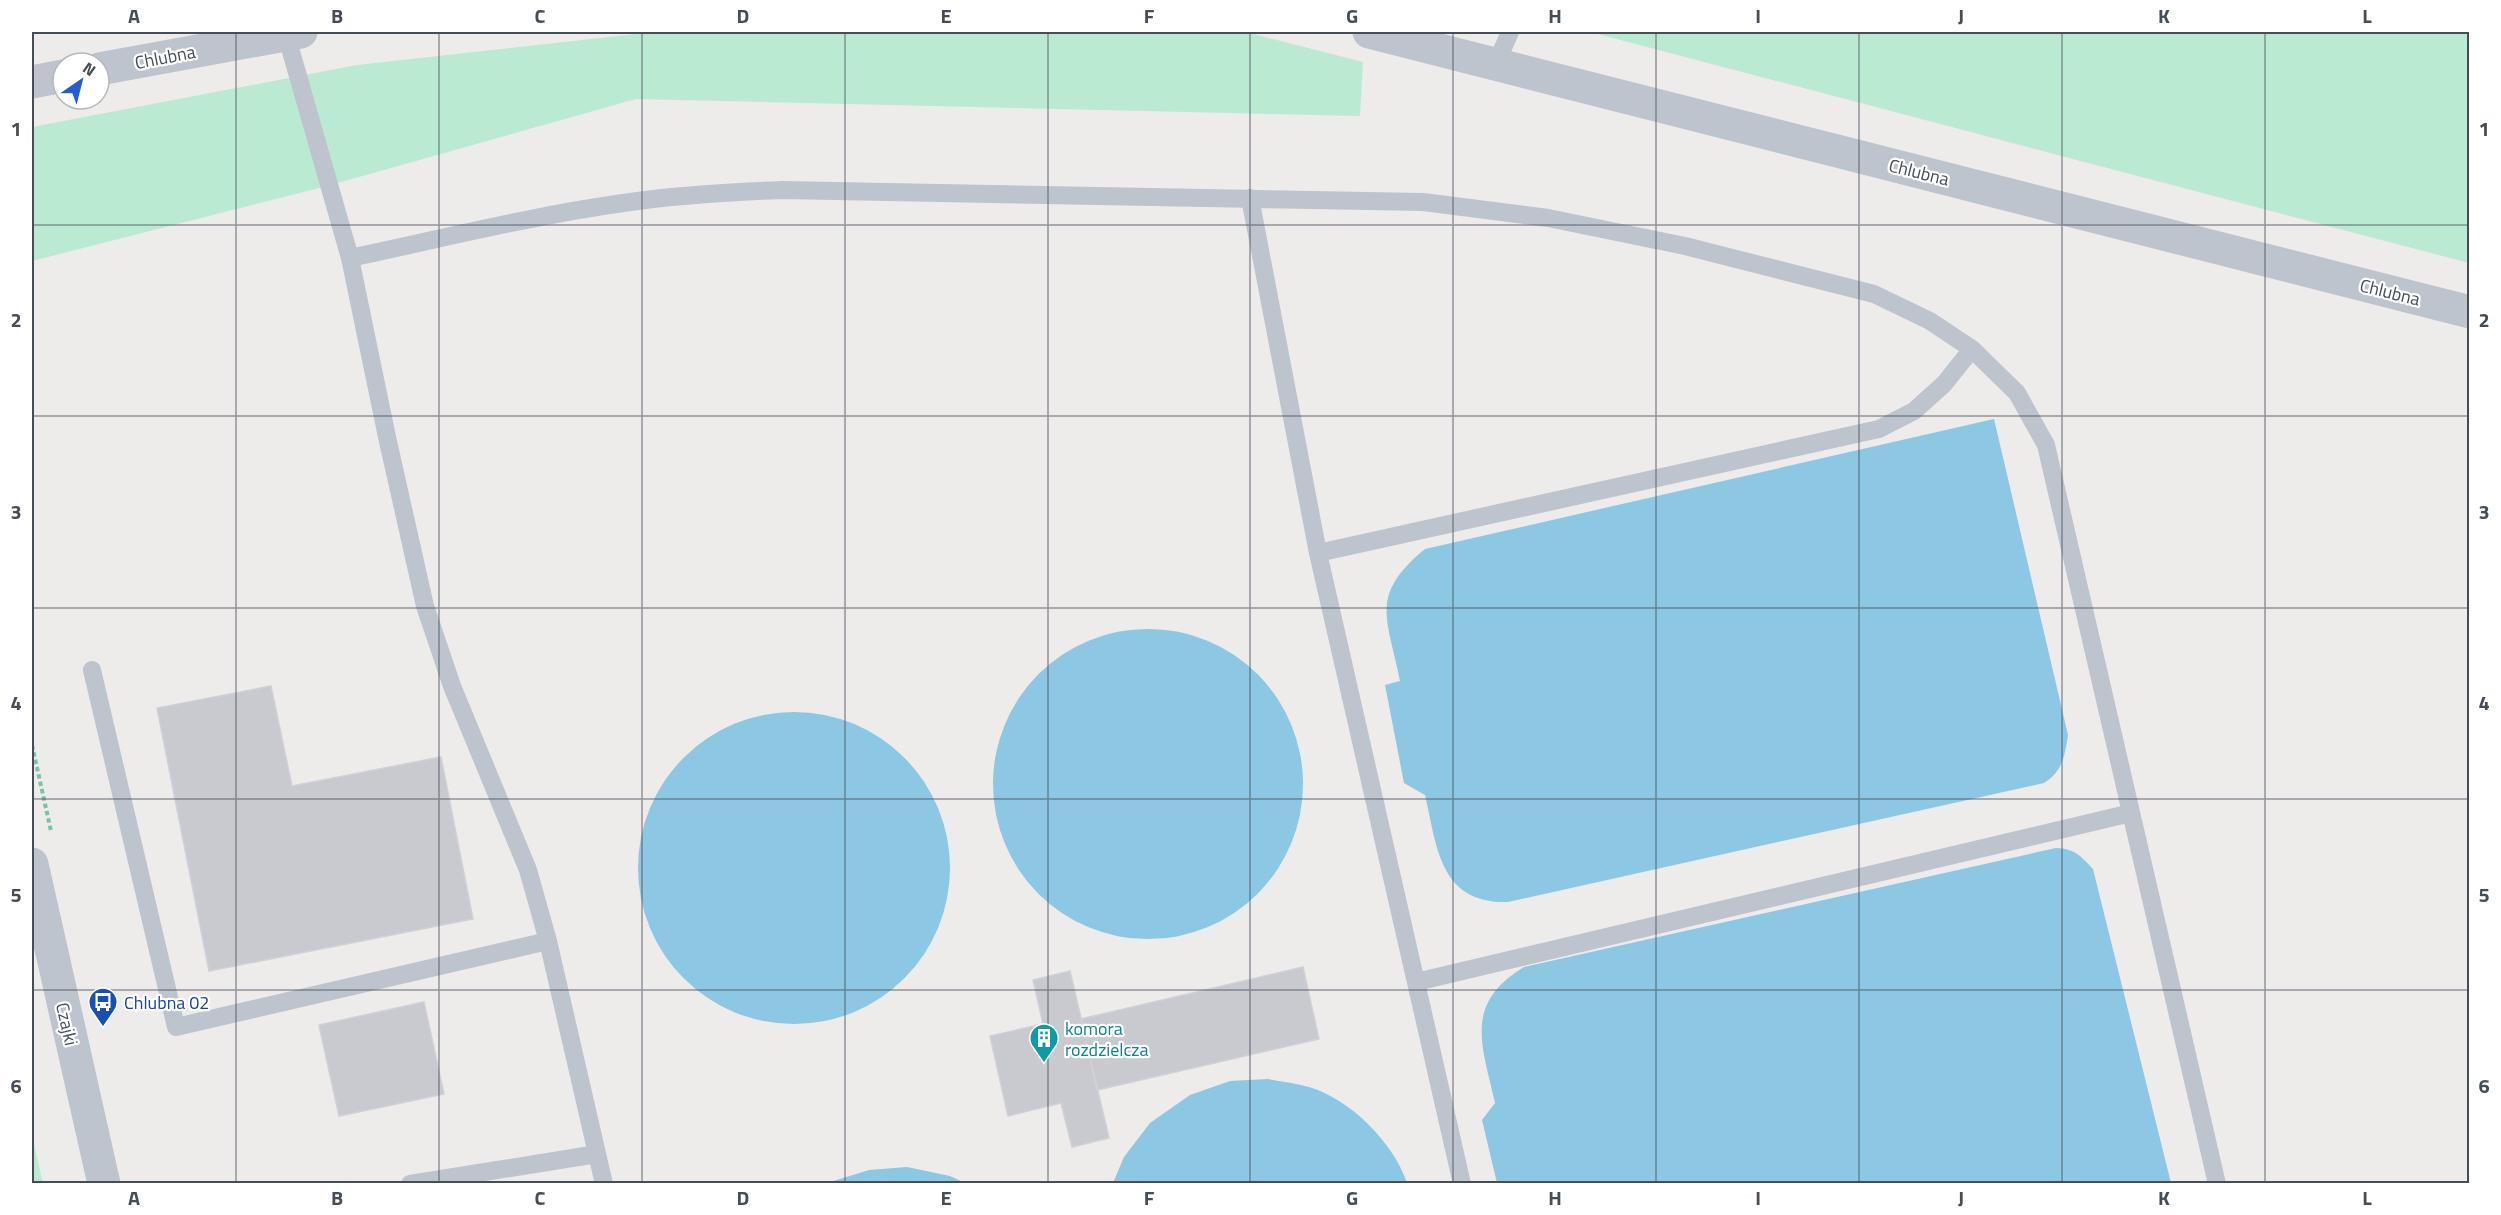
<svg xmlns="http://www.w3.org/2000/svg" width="2501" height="1215" font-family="'Titillium Web',sans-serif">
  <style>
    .green { fill: #bbead2 }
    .water { fill: #8cc7e3 }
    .building { fill: #c8cad0; stroke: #cfd1d7; stroke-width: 1.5 }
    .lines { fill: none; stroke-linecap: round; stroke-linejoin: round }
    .path { stroke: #77c5a7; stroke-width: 4; stroke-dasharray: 4.5 3; stroke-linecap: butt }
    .lane { stroke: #bdc4cd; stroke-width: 18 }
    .street { stroke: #bdc4cd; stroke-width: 33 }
    .grid { fill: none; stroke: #454d57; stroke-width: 1.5; stroke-opacity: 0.55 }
    .labels { text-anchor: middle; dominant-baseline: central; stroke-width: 4.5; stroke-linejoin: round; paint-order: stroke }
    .street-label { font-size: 18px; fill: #454d57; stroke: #fff }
    .transit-label { font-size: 18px; fill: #164399; stroke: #fff; text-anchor: start }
    .culture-label { font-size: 18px; fill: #0d838f; stroke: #fff; text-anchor: start }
    .neatline { fill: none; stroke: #454d57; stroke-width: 2 }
    .grid-label { font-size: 20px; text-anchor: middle; font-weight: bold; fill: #454d57 }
  </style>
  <rect width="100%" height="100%" fill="#eeebeb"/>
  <path class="green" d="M654,32H1245L1363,62L1360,116L636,99L327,186L32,261V127L357,65Z
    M1594,32H2469V263L1594,33Z
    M32,1136L43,1183H32Z"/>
  <path class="water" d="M1994,419L2068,735C2065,756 2062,772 2044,783L1508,902C1439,904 1437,846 1425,795L1404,783L1385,685L1400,681C1388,618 1368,596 1425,549Z
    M993 784a155 155 0 1 1 310 0a155 155 0 1 1-310 0Z
    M638 868a156 156 0 1 1 312 0a156 156 0 1 1-312 0Z
    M2056,848C2075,849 2080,855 2093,869L2171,1183H1497L1482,1120L1495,1103C1482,1045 1463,1004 1524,967Z
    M1268,1079C1282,1082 1296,1083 1309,1087C1350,1099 1394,1143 1407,1183H1113L1124,1157L1150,1123L1190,1095L1230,1081Z
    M907,1167L950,1176L965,1183H827L869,1170Z"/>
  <path class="building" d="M271,686L292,786L441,757L473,919L209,971L157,708Z
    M1303,967L1319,1039L1097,1090L1081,1019Z
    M1070,971L1109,1138L1072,1147L1061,1103L1008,1116L990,1036L1043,1024L1033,980Z
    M424,1002L444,1094L339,1116L319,1025Z"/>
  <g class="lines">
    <path class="path" d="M32,745L51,831"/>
    <path class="lane" d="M286,34L350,258L387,437L425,606L452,686L528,870L548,941L604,1184
      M1496,64L1510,32
      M1250,198L1318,553L1462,1184
      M350,258C440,239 531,216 623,203C676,195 728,192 782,190L1423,202L1548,218L1685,246L1874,294L1930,321L1972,349L2017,393L2046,445L2217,1184
      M1318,553L1879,429L1914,411L1944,384L1972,349
      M92,670L176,1027L548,941
      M1416,982L2131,813
      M410,1184L597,1154"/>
    <path class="street" d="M1369,32L2470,312
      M99,69L301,32
      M32,82L63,76
      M32,864L104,1184"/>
  </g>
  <path class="grid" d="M236,32V1184M439,32V1184M642,32V1184M845,32V1184M1048,32V1184M1250,32V1184M1453,32V1184M1656,32V1184M1859,32V1184M2062,32V1184M2265,32V1184M32,225H2470M32,416H2470M32,608H2470M32,799H2470M32,990H2470"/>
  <defs>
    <g id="bus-pin" transform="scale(1.5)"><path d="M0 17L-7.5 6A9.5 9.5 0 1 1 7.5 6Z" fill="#1a4fb4" stroke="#fff"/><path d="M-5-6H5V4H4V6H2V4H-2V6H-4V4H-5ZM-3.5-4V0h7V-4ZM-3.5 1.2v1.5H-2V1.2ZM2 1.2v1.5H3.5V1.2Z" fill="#fff"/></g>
    <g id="building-pin" transform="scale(1.5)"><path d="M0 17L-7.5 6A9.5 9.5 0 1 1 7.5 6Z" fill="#0f9aa8" stroke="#fff"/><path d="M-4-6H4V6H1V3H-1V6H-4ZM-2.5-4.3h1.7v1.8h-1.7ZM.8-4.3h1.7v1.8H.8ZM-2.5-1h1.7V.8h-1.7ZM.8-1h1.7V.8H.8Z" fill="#fff"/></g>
  </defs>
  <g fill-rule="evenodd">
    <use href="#bus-pin" x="103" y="1002"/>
    <use href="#building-pin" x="1044" y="1038"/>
  </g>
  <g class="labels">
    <g class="street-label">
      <text transform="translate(165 57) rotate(-11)">Chlubna</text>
      <text transform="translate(1919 172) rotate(14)">Chlubna</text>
      <text transform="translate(2390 292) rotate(14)">Chlubna</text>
      <text transform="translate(67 1024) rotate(77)">Czajki</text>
    </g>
    <g class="transit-label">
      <text x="124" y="1002">Chlubna 02</text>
    </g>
    <g class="culture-label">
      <text x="1065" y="1028">komora<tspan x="1065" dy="21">rozdzielcza</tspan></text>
    </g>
  </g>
  <rect width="2501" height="1215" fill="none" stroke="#ffffff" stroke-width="66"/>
  <g transform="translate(81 81) rotate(35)"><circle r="28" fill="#ffffff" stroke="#b5b8bc" stroke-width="1.5"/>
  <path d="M0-4.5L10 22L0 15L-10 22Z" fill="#265dcd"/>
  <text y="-9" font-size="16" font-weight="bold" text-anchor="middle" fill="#454d57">N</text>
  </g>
  <rect x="33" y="33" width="2435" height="1149" class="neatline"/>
  <g class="grid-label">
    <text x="134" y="23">A</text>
    <text x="337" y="23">B</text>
    <text x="540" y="23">C</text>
    <text x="743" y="23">D</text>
    <text x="946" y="23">E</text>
    <text x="1149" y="23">F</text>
    <text x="1352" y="23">G</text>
    <text x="1555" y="23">H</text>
    <text x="1758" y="23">I</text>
    <text x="1961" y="23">J</text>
    <text x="2164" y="23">K</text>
    <text x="2367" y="23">L</text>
    <text x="16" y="136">1</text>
    <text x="2484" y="136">1</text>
    <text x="16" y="327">2</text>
    <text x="2484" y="327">2</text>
    <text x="16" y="519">3</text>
    <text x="2484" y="519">3</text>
    <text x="16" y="710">4</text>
    <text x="2484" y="710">4</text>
    <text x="16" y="902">5</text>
    <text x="2484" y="902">5</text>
    <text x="16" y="1093">6</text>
    <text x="2484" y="1093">6</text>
    <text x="134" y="1205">A</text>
    <text x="337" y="1205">B</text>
    <text x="540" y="1205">C</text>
    <text x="743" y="1205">D</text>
    <text x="946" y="1205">E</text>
    <text x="1149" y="1205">F</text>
    <text x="1352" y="1205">G</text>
    <text x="1555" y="1205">H</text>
    <text x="1758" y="1205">I</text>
    <text x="1961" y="1205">J</text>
    <text x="2164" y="1205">K</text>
    <text x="2367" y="1205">L</text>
  </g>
</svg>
